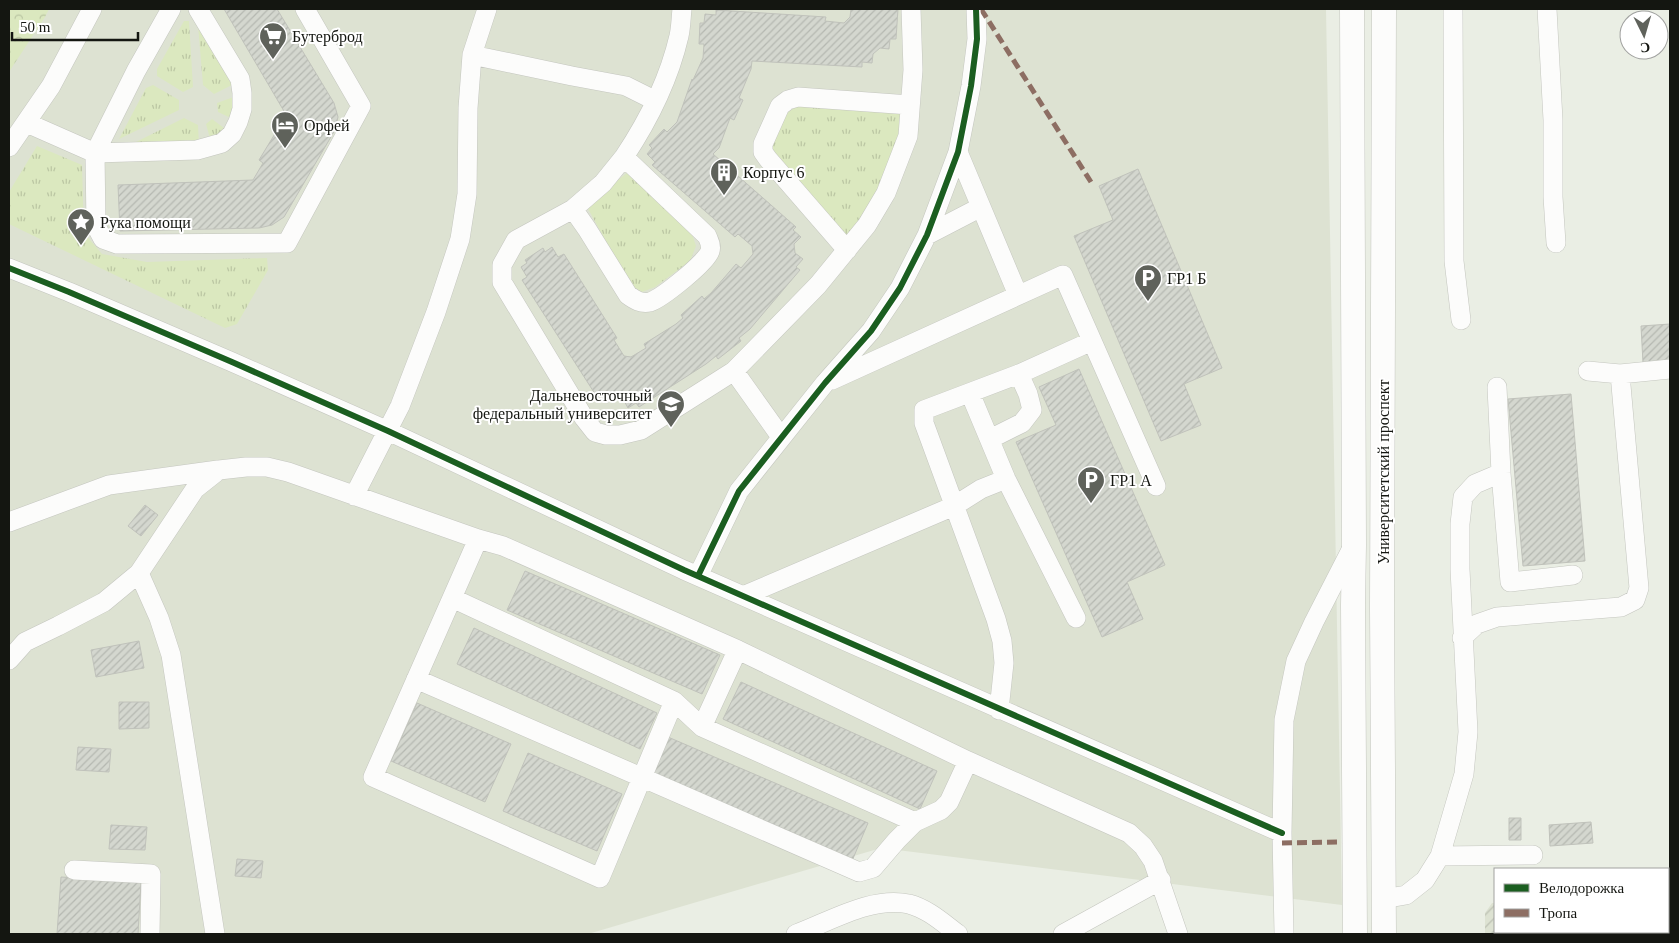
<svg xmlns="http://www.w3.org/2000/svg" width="1679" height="943" font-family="Georgia,serif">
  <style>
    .built { fill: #dde2d2 }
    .industrial { fill: url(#industrial-furrows) }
    .grass { fill: url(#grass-tufts) }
    .park { fill: url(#park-crowns) }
    .building { fill: url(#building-hatch); stroke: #c0c2bb }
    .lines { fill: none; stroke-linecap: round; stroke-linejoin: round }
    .minor-casing { stroke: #c4c6bf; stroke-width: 20 }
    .major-casing { stroke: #c4c6bf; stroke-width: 25 }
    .minor { stroke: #fcfcfb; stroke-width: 19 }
    .major { stroke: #fcfcfb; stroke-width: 24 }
    .quiet { stroke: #8d6e63; stroke-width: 5; stroke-dasharray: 10 5; stroke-linecap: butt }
    .cycleway-casing { stroke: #fff; stroke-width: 9 }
    .cycleway { stroke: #1b5e20; stroke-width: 6 }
    .labels { text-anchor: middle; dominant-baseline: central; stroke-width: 4; stroke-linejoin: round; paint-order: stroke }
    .poi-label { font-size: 16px; fill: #141611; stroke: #fff; text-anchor: start }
    .street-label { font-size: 16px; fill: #141611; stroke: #fff }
  </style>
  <defs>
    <pattern id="industrial-furrows" width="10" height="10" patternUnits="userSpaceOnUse" patternTransform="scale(1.25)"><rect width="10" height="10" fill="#dde2d2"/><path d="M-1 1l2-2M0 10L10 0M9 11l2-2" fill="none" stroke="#bdc1b3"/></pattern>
    <pattern id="grass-tufts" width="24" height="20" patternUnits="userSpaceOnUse" patternTransform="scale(1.25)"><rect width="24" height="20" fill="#dbe8bf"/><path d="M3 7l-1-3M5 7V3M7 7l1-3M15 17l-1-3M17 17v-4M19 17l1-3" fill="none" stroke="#bbc6a3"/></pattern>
    <pattern id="park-crowns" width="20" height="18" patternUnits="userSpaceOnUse" patternTransform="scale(1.25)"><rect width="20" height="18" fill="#dbe8bf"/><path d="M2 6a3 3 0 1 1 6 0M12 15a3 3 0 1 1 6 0" fill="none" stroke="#bbc6a3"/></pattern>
    <pattern id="building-hatch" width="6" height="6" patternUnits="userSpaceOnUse" patternTransform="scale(1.25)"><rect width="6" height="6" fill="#d4d7cf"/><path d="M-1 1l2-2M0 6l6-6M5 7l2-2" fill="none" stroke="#b5b8b1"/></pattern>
  </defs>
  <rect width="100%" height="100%" fill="#eaeee4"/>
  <path class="built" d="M9,9H1326L1342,905L881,848L588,934H9Z"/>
  <path class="industrial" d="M1668,901H1670V934H1485V913L1492,903H1495V932H1668Z"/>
  <path class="grass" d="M184,21H189L193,87L183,92L157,76V69Z
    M198,25L234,84L214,94L203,85Z
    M153,85L179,100V110L119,139L146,88Z
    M239,95L233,119L218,112L217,103Z
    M910,105L908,136L847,250L768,159L780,106Z
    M184,118L198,125L199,145L126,147Z
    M212,119L228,131L211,142L206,124Z
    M37,146L82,165L84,233L102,254L147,262L267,258L268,270L237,324L225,328L9,224V192Z
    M627,173L692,234L696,246L690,261L655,287L642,292L630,285L586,205Z"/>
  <path class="park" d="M9,9H49L45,17L9,72Z"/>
  <path class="building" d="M224,9H277L334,103L338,117L335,130L284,217L272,225L259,228L120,231L118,185L253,180L263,163L259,160L276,132L280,134L288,118Z
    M851,9H898L896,39H890L889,49L880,48L873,54L872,63L862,62V67L752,61L751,69L739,98L743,100L734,120L730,118L719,148L713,154L796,227L793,230L801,237L794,244L795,253L803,259L796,267L800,270L750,329L739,338L741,341L718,359L716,356L706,364L639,407L636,403L628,408L623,399L615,397L607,403L602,395L597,397L522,280L527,277L521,267L527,263L525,260L543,248L545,252L552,247L558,257L564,254L617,338L614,340L624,356L631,357L646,348L644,344L676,324L683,318L681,315L702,296L704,299L711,293L736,264L741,268L753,254L752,246L738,234L735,237L652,165L655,162L647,154L652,148L649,145L664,129L667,132L677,122L692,79L693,80L703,58L704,44H699L700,23H704L705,14L716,15V10L826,17L825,21L844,23L850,17Z
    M1138,169L1222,368L1184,384L1201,425L1161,441L1074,236L1113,220L1099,186Z
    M1670,324V361L1643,363L1641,326Z
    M1079,369L1165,565L1127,582L1143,619L1102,637L1016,442L1056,425L1039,387Z
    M1571,394L1585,561L1523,566L1508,399Z
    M145,505L158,515L141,536L128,526Z
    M525,571L720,655L702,694L507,610Z
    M474,628L657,713L640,749L457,664Z
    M139,641L144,668L96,677L91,650Z
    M741,682L937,771L920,809L723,719Z
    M119,702H149V728L119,729Z
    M417,703L511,744L485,802L391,761Z
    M668,737L868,823L852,861L651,776Z
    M78,747L111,749L109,772L76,770Z
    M528,753L622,794L597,851L503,811Z
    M1509,818H1521V840H1509Z
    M1591,822L1593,843L1550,846L1549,825Z
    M111,825L147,827L145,850L109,849Z
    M237,859L263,861L261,878L235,876Z
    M61,877L141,882L138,934H57Z
    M1532,932H1626V934H1532Z"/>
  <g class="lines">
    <g class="minor-casing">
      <path id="minor" d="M171,9L136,71L95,153L96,226L103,239L117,244L287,243L361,106L305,9
        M682,9C681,18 681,27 679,36C669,79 648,121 624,157L707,236C709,241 712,245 710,251C707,262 662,298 650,302C641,304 635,300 628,295L587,229L573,209L516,240L502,265V282L584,418L595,432L606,435H620L641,430L734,371
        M1453,9L1454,261L1461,320
        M1547,9L1553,120V197L1556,243
        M472,55L572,76L626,86L656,101
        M27,123L95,153L197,150L222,143L232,134L238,122L242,109V93L240,79L198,9
        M9,147L51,86L92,9
        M958,152L1018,295
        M573,209L603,183L624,157
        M927,235L981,207
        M847,250L768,159L763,152V144L780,106L788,100L798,97L910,105
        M9,268L69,292L232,362L388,431L684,570L1282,833
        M1588,371L1620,374
        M832,380L1063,275L1156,486
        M1497,387L1501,473L1510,582L1573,575
        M970,393L1006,479L1076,618
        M781,437L734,371L818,285L867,225L886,193L908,136L913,70L911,9
        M990,439L1022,423L1032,410L1028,394L1019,374
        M354,496L400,406L436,312L460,239L467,194L468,108L472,55L487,9
        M9,522L109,485L218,470
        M478,539L373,777L600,878L674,701
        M139,573L159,618L171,655L215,934
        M698,576L739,491L825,383L871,331L900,288L927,235L958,152L971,86L977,39L976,9
        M743,596L954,506L981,489L1006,479
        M452,598L674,701L702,727L915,822L941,810L949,802L968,761
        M1462,638L1477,624L1497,617L1621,607L1635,600L1639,588L1620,374L1670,369
        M9,660L25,642L58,626L104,602L139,573L195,489L219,470L246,467H267L288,472L478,539L503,546L738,650L968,761L1129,833L1143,846L1153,861L1178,934
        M416,679L859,872L873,868L897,840L915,822
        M999,710L1004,663L1002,641L996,619L924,423V410L1019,374L1092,341
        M702,727L737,651
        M1440,856L1533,855
        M74,870L151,874L150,934
        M1383,899L1406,895L1425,880L1440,856L1464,774L1468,732L1460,569V524L1463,497L1475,484L1501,473
        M796,934C831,921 871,896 909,904C928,909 943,923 958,934
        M1063,934L1161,880
        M1284,934L1282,833L1284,720L1296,661L1314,622L1352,548"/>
    </g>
    <g class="major-casing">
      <path id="major" d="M1352,9L1354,545L1353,605L1355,934
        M1384,934L1382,609L1384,9"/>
    </g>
    <use href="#minor" class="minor"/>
    <use href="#major" class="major"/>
    <path class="quiet" d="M981,9L1091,182
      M1282,843L1342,842"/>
    <g class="cycleway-casing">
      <path id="cycleway" d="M9,268L69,292L232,362L388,431L684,570L1282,833
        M698,576L739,491L825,383L871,331L900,288L927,235L958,152L971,86L977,39L976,9"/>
    </g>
    <use href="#cycleway" class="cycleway"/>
  </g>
  <defs>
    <g id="supermarket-pin" transform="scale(1.4375)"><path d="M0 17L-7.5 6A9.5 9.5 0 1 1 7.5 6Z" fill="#5f625b" stroke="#fff"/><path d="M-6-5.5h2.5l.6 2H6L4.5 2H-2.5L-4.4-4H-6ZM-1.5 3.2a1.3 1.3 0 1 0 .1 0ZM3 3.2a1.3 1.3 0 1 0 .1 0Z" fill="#fff"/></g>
    <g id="hotel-pin" transform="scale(1.4375)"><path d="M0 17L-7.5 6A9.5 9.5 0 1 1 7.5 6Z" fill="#5f625b" stroke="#fff"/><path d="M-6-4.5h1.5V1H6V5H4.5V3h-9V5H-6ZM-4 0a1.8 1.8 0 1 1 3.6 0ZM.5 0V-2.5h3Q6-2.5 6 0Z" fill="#fff"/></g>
    <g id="building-pin" transform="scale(1.4375)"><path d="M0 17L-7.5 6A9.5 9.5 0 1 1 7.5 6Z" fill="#5f625b" stroke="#fff"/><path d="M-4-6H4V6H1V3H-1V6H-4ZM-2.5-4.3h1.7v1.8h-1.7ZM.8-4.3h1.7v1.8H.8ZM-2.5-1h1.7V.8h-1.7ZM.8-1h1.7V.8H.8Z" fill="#fff"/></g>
    <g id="sight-pin" transform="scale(1.4375)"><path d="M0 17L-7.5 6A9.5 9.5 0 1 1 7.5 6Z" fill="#5f625b" stroke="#fff"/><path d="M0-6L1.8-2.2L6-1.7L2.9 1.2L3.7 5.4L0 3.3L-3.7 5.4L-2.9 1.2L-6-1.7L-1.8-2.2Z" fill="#fff"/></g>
    <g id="parking-pin" transform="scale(1.4375)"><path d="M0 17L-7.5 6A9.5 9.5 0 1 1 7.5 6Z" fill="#5f625b" stroke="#fff"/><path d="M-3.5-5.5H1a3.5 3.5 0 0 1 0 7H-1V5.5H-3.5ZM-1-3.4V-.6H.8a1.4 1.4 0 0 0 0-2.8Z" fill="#fff"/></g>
    <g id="university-pin" transform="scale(1.4375)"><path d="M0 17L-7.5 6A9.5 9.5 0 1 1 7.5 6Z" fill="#5f625b" stroke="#fff"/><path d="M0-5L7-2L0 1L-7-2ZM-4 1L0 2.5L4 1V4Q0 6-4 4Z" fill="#fff"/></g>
  </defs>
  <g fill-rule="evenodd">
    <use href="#supermarket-pin" x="273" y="36"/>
    <use href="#hotel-pin" x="285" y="125"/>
    <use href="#building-pin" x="724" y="172"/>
    <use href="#sight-pin" x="81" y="222"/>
    <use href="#parking-pin" x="1148" y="278"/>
    <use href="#university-pin" x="671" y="404"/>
    <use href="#parking-pin" x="1091" y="480"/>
  </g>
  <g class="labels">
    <g class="poi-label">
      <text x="292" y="36">Бутерброд</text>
      <text x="304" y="125">Орфей</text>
      <text x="743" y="172">Корпус 6</text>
      <text x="100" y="222">Рука помощи</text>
      <text x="1167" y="278">ГР1 Б</text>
      <text x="652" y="395" text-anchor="end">Дальневосточный<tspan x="652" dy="18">федеральный университет</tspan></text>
      <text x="1110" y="480">ГР1 А</text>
    </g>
    <g class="street-label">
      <text transform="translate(1383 472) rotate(-90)">Университетский проспект</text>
    </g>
  </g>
  <rect width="1679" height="943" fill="none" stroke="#141611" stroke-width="20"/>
  <rect x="1494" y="868" width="175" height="65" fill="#ffffff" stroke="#a1a2a0"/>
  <rect x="1504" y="884" width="25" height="8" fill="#1b5e20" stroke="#a1a2a0"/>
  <text x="1539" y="893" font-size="15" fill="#141611">Велодорожка</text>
  <rect x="1504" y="909" width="25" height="8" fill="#8d6e63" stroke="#a1a2a0"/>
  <text x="1539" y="918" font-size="15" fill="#141611">Тропа</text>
  <g transform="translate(1644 35) rotate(175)"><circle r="24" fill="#ffffff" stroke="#a1a2a0"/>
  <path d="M0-4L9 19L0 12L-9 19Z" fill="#5f625b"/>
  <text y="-8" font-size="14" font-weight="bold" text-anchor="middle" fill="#141611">С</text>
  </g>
  <path d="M12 32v8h126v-8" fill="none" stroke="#141611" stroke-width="2.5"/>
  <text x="20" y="32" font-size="15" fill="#141611" stroke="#ffffff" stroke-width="4" paint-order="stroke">50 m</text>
</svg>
